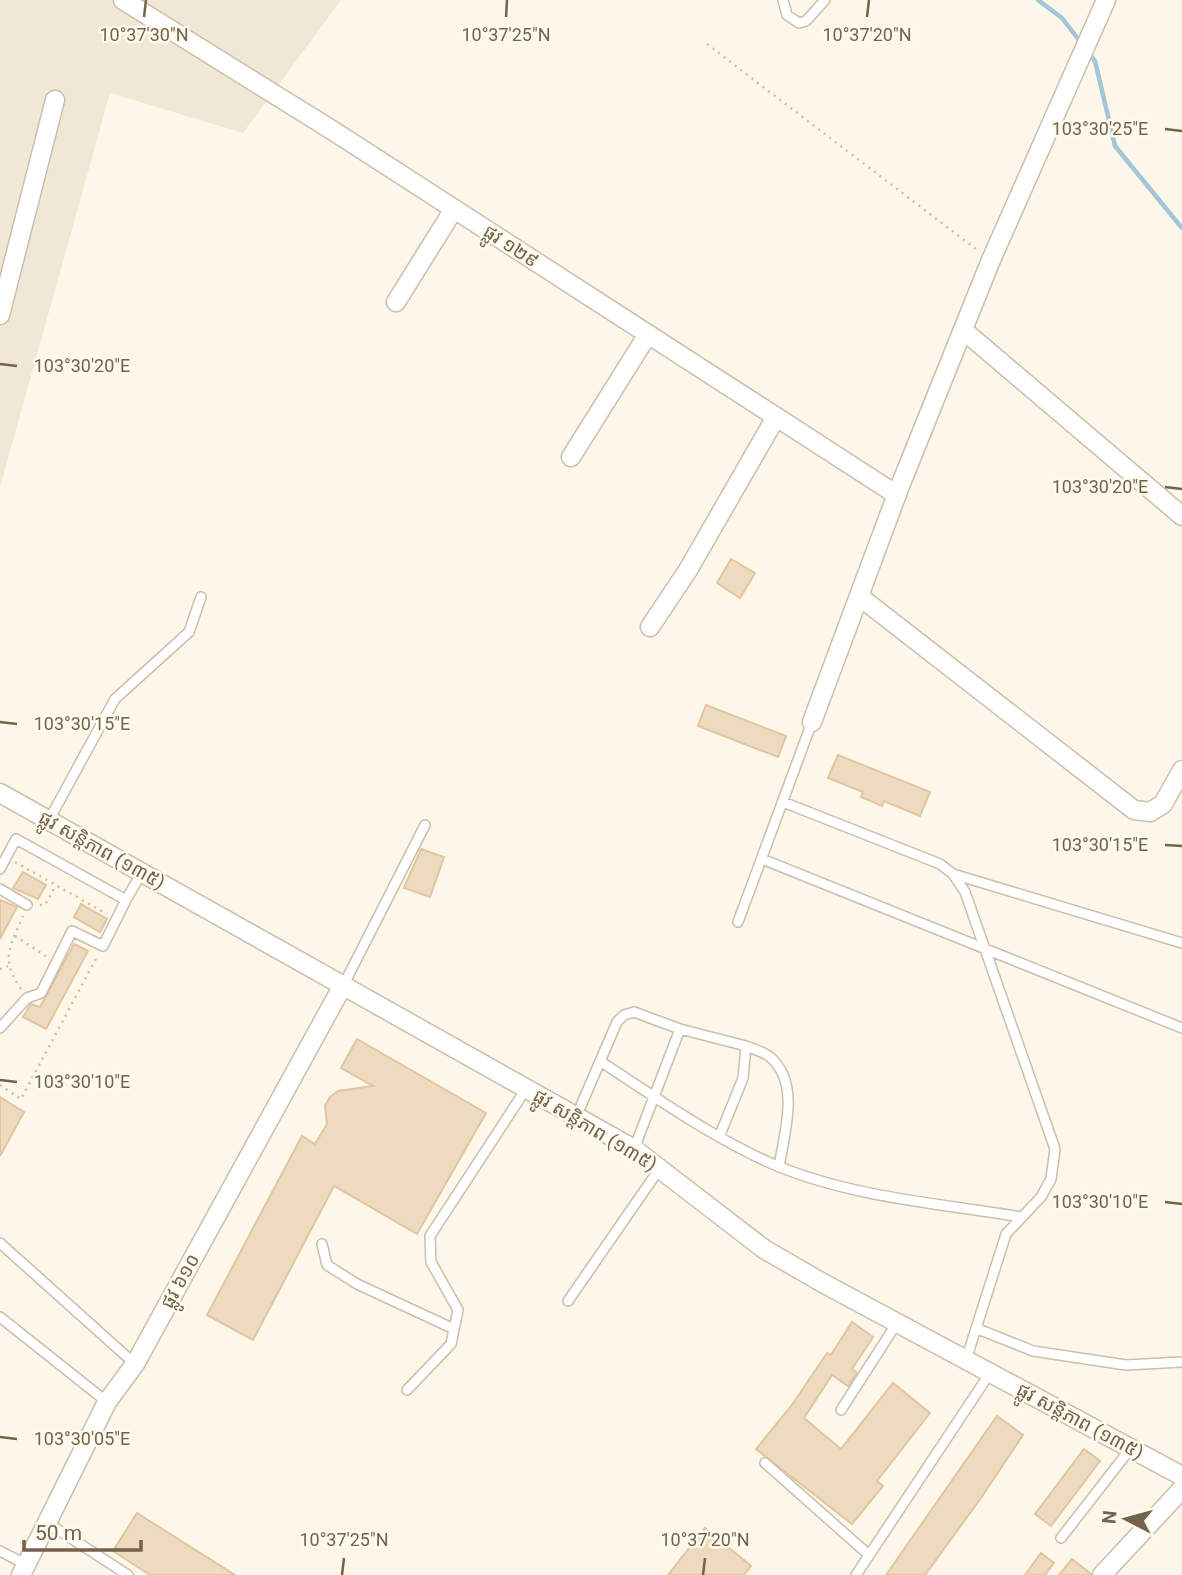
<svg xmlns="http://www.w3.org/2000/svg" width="1182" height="1575" font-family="Roboto,'Noto Sans Khmer',sans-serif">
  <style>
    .residential { fill: #f0e8d4 }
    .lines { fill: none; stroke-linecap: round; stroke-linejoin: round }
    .stream { stroke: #a3c5d6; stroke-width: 4.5 }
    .building { fill: #eedabf; stroke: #e2c5a2; stroke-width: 2 }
    .service-casing { stroke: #cbbfab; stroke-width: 12 }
    .minor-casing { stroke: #cbbfab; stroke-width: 21 }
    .path { stroke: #d5bfa3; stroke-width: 2.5; stroke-dasharray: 2 5; stroke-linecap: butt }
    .service { stroke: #fff; stroke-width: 9 }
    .minor { stroke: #fff; stroke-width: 18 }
    .ticks { fill: none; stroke: #75624d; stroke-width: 2.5 }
    .labels { text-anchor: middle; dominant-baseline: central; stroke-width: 5; stroke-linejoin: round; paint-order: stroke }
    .street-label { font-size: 19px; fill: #75624d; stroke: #fefbee }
    .ticks-label { font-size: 18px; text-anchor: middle; fill: #75624d; stroke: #fefbee; stroke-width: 5; stroke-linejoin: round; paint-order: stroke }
  </style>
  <rect width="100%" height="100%" fill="#fcf7e8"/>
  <path class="residential" d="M0,0H341L243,133L110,93L0,487Z"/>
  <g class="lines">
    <path class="stream" d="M1038,0L1062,18L1082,44
      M1089,53L1095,61L1115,146L1182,228"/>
  </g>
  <path class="building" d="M731,559L755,573L740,598L717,583Z
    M706,705L786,736L778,757L698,726Z
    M838,755L930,792L920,816L884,801L882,806L861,797L863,792L828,778Z
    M421,849L444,857L430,897L404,888Z
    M23,872L46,885L38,899L13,888Z
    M0,900L17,907L0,939Z
    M81,904L107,919L100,932L74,917Z
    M74,944L88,951L46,1029L23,1017L31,1004L40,1007Z
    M357,1039L486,1113L417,1234L334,1186L253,1340L207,1315L302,1136L315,1144L327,1124L325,1106L330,1097L338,1091L373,1086L341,1068Z
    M0,1097L24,1112L0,1156Z
    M852,1322L873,1337L852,1369L857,1373L848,1386L832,1375L804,1418L841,1449L893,1383L930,1413L877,1481L883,1486L852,1524L756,1449L792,1405L827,1353L831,1355Z
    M997,1416L1023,1435L981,1498L925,1575H886Z
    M1084,1449L1100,1461L1051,1526L1035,1514Z
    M137,1513L235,1575H150L113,1551Z
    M705,1528L751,1566L744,1575H668Z
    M1041,1553L1054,1563L1045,1575H1025Z
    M1072,1559L1091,1574V1575H1059Z"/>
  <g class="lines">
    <g class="service-casing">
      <path id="service" d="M783,0L787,15L799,23L806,21L825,0
        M783,802L940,864L953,874L965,892L1055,1149L1051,1179L1041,1197L1006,1234L966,1360
        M49,820L115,699L189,632L201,597
        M762,859L1182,1028
        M0,869L16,839L126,900L142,872
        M953,874L1182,943
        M0,889L27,905
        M738,922L812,722
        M343,986L425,825
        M0,1028L27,998L41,993L72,931L103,946L126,900
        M746,1046C753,1049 764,1052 770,1057C801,1083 784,1134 779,1167
        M600,1061C653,1096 722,1144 780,1167C853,1197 943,1204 1021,1217
        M576,1117L617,1022L624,1015L634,1012L680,1029L746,1046L743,1078L720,1135
        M634,1149L680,1029
        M0,1243L135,1364
        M322,1244L327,1265L357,1284L454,1329
        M568,1301L660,1168
        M0,1317L107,1402
        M978,1329L1033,1351L1126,1365L1182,1362
        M407,1390L451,1344L458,1310L431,1262L430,1236L526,1089
        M841,1410L897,1323
        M765,1463L869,1555
        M49,1524L128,1575
        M1061,1538L1131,1448
        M0,1551L27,1565
        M856,1575L990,1373"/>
    </g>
    <g class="minor-casing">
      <path id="minor" d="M123,0L335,132L897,495
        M396,302L454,209
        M0,315L55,100
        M963,330L1182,516
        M571,457L648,334
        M860,597L1134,810L1150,812L1163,804L1182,770
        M650,627L688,570L776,417
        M812,722L900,486L991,260L1106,0
        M0,793L634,1149L764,1249L821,1282L1182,1476
        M21,1575L107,1402L135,1364L342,987
        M1102,1575L1182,1489"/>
    </g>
    <path class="path" d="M707,44L977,250
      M15,862L107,914
      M40,905H45L56,885
      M15,936L47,957
      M0,969L8,966
      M21,989C0,959 10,946 23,916
      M0,1085L21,1099L98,955"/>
    <use href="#service" class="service"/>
    <use href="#minor" class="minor"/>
  </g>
  <path class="ticks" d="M144,17L146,0M506,17L507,0M867,17L869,0M1165,129L1182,131M0,364L17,366M1165,487L1182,489M0,722L17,724M1165,845L1182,846M0,1080L17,1082M1165,1202L1182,1204M0,1437L17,1439M342,1575L344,1558M703,1575L705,1558"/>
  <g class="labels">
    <g class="street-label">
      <text transform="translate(511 246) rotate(33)">ផ្លូវ ១២៩</text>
      <text transform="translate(102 850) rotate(29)">ផ្លូវ សន្តិភាព (១៣៥)</text>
      <text transform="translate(595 1130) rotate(31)">ផ្លូវ សន្តិភាព (១៣៥)</text>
      <text transform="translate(180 1281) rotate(-61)">ផ្លូវ ៦១០</text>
      <text transform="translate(1080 1421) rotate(28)">ផ្លូវ សន្តិភាព (១៣៥)</text>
    </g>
  </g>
  <g class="ticks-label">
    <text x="144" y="41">10°37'30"N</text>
    <text x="506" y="41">10°37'25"N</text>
    <text x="867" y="41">10°37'20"N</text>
    <text x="1100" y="135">103°30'25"E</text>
    <text x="82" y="372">103°30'20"E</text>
    <text x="1100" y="493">103°30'20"E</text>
    <text x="82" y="730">103°30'15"E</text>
    <text x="1100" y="851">103°30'15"E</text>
    <text x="82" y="1088">103°30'10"E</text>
    <text x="1100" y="1208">103°30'10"E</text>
    <text x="82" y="1445">103°30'05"E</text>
    <text x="344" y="1546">10°37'25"N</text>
    <text x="705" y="1546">10°37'20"N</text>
  </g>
  <g transform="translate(1126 1519) rotate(276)" stroke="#fefbee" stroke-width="5" paint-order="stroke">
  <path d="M0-5L12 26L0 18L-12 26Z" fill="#75624d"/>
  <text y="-10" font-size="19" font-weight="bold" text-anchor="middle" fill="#75624d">N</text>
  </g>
  <path d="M24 1540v10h117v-10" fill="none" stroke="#75624d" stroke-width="3.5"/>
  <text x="35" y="1540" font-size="21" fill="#75624d" stroke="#fefbee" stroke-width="5" paint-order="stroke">50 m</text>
</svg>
